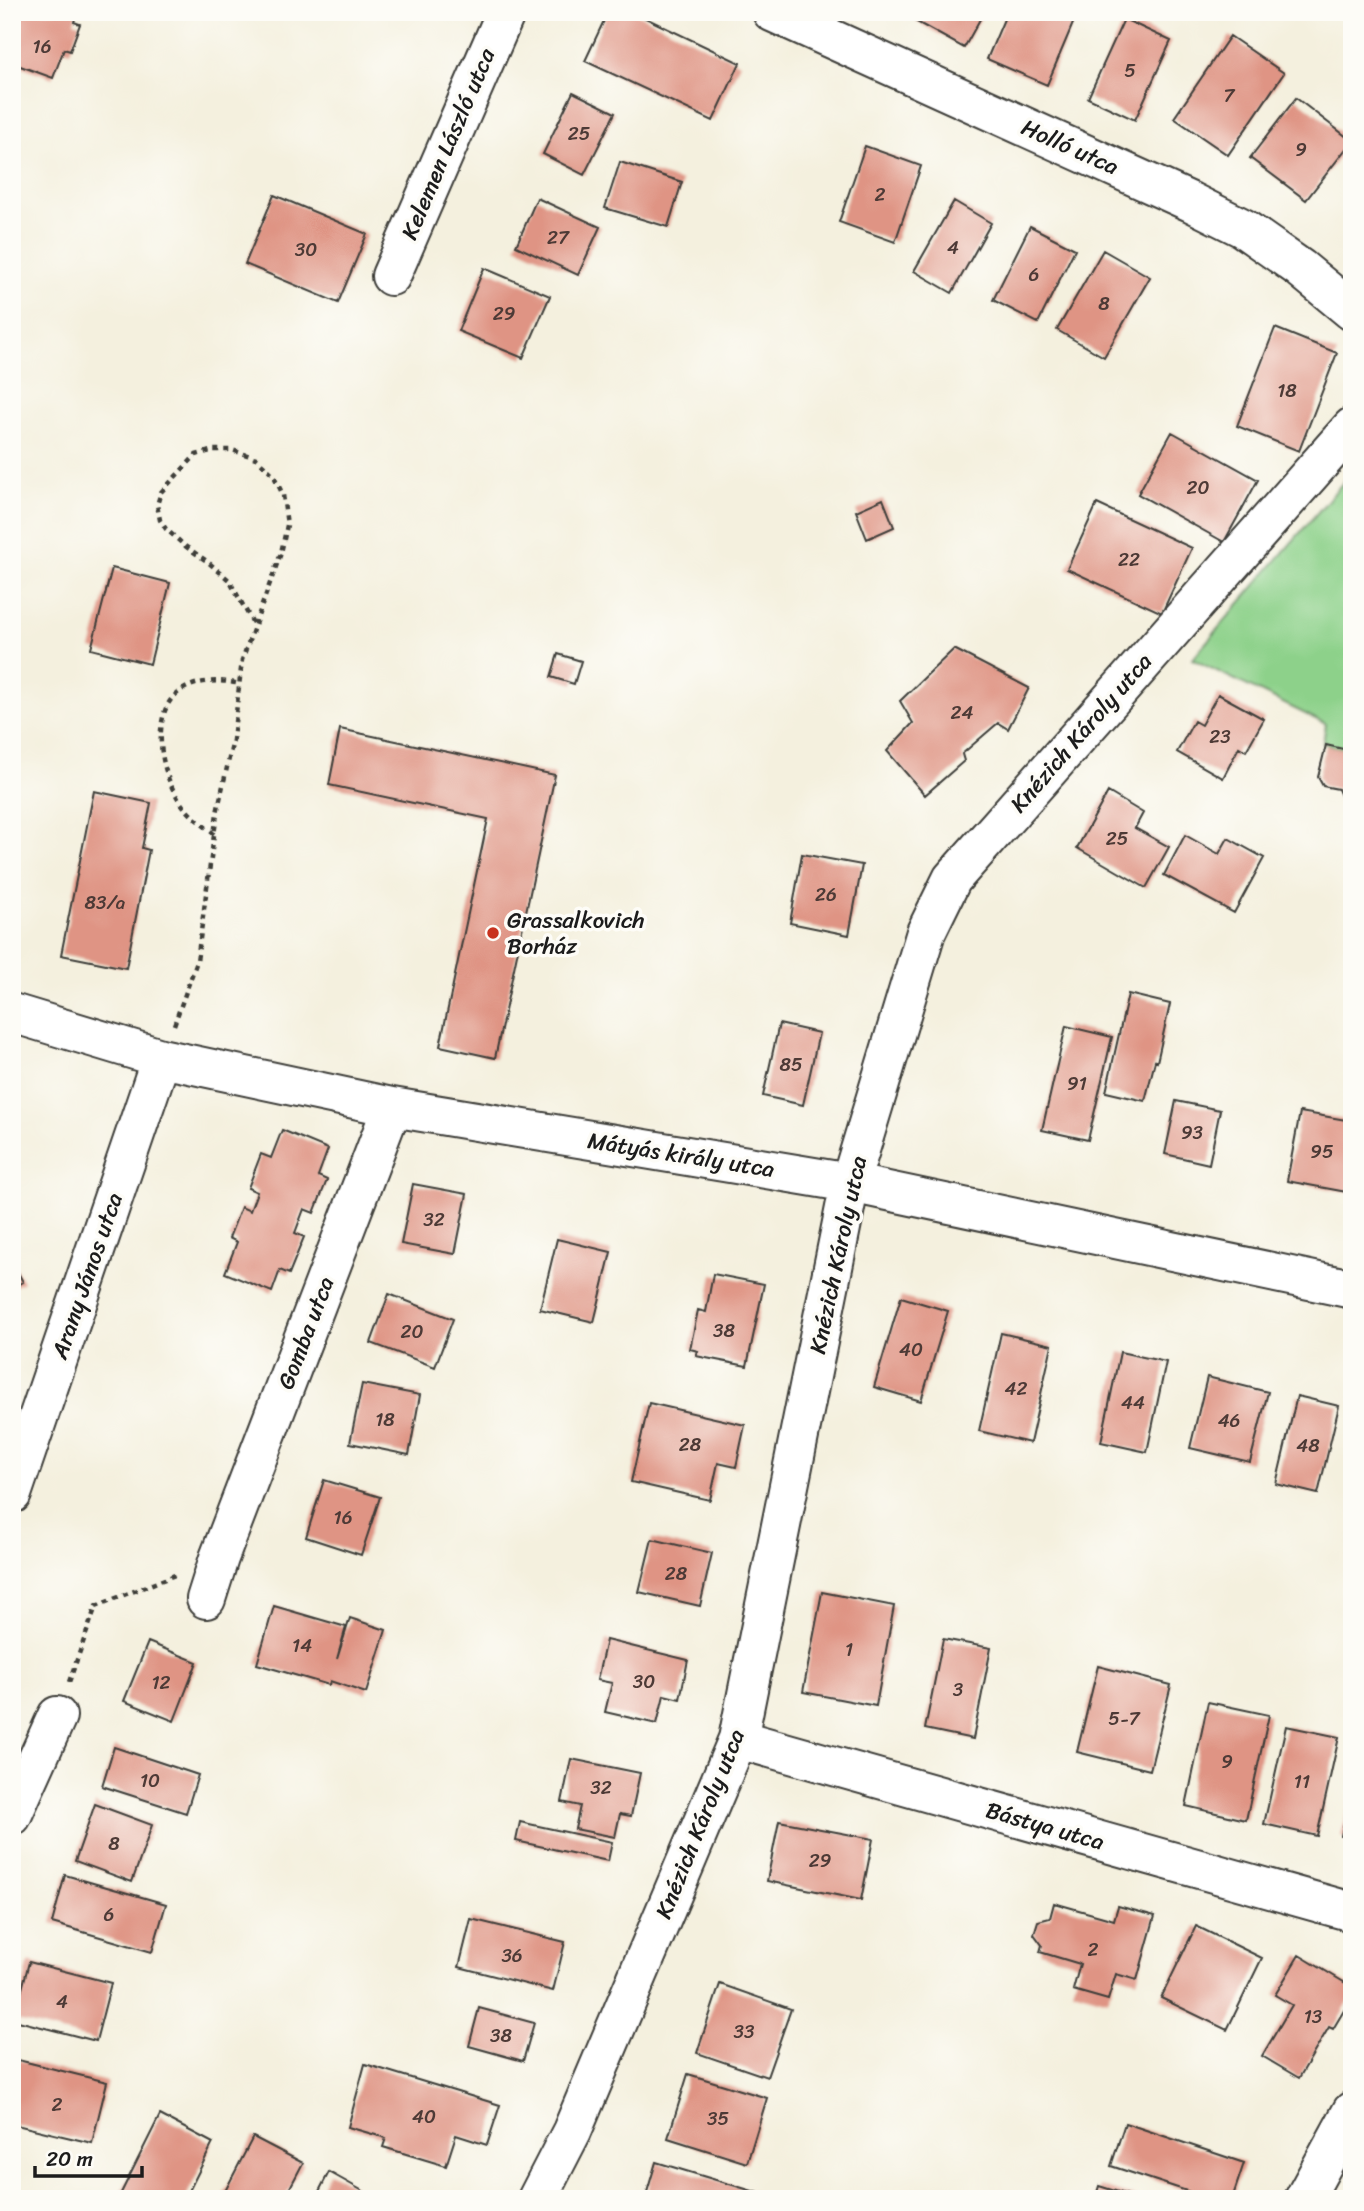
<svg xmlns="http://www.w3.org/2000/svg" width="1364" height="2211" font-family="Sriracha,sans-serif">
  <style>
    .green { fill: #8dd18a; stroke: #547653; stroke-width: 2 }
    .building { fill: #df9484 }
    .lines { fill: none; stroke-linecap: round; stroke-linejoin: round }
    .minor-casing { stroke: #3c3c39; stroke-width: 42 }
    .path { stroke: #3c3c39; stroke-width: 4.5; stroke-dasharray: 5 5; stroke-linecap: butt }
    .minor { stroke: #fff; stroke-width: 38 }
    .poi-dot { fill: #c8321e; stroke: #fdfcf7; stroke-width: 2.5 }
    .labels { text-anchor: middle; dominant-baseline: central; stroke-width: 7; stroke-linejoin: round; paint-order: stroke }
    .number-label { font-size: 19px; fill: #4d3a36 }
    .street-label { font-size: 23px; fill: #1c1c1c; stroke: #fdfcf7 }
    .poi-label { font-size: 23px; fill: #1c1c1c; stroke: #fdfcf7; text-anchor: start }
  </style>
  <rect width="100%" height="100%" fill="#fdfcf7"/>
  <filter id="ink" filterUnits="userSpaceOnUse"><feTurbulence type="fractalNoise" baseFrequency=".0143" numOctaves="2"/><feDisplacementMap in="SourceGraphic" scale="14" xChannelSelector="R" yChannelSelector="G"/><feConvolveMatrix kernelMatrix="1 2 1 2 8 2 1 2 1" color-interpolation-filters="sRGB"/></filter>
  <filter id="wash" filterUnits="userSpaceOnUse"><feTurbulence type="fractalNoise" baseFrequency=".00686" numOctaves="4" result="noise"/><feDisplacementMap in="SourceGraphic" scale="28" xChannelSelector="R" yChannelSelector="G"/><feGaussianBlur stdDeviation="1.57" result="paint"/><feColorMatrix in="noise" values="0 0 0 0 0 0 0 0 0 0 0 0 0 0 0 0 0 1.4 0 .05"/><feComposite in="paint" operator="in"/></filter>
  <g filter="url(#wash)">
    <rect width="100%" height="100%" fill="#f4f0de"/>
    <path class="green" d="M1352,472V751L1323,743L1326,724L1192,659Z"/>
    <g id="blocks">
      <path class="building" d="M12,12H77L74,22L80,24L70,51L64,49L53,78L12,63V43L18,26L12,24Z
        M608,12H633L740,63L713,121L585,61Z
        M920,12H984L964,48L915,21Z
        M1007,12L1077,14L1047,85L987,59Z
        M1124,19L1171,41L1135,120L1088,98Z
        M1230,36L1284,73L1228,155L1174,118Z
        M573,92L615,113L584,175L543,154Z
        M1296,98L1352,141L1306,200L1250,158Z
        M865,146L921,166L895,242L839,222Z
        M620,162L682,182L668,227L605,208Z
        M274,195L367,234L338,303L245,264Z
        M537,198L600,227L578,275L516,246Z
        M954,201L991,223L952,293L914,271Z
        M1030,226L1075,249L1038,323L993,300Z
        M1103,250L1150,277L1104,357L1057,330Z
        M484,268L550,296L523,358L458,331Z
        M1275,328L1337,353L1299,451L1237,426Z
        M1172,432L1258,480L1224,542L1138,494Z
        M883,499L894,527L867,539L856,511Z
        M1097,504L1192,548L1162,613L1067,569Z
        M112,568L170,583L150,664L91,649Z
        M954,649L1029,688L1008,729L998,723L962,754L964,761L925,795L887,751L913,723L900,701Z
        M558,654L581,661L574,684L551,677Z
        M1218,694L1264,719L1246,751L1239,747L1223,778L1177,752L1194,721L1201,725Z
        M340,729L555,775L495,1058L440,1046L488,819L329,785Z
        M1326,745L1352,751V799L1341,796L1338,789L1323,786L1318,777Z
        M94,791L151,803L142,848L149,850L126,968L61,955Z
        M1108,792L1143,813L1135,828L1169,847L1146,888L1077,848Z
        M1185,835L1219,854L1228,838L1264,858L1234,913L1164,875Z
        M802,854L862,865L849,935L790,923Z
        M1128,994L1170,1004L1157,1062L1155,1061L1145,1101L1106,1092Z
        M779,1024L819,1033L803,1105L763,1096Z
        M1066,1026L1112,1037L1088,1140L1042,1130Z
        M1176,1101L1220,1110L1209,1164L1165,1154Z
        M1300,1112L1352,1121V1193L1287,1181Z
        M282,1130L328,1149L318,1176L327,1180L314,1213L304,1209L295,1233L304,1237L289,1274L280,1270L272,1292L225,1273L237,1242L229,1238L241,1207L250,1211L257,1192L248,1188L261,1154L271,1158Z
        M413,1184L467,1194L455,1254L401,1244Z
        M557,1239L611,1252L594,1322L540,1309Z
        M12,1261L23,1282L12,1288Z
        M713,1274L764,1284L747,1366L696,1356L698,1351L690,1349L698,1310L706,1312Z
        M389,1294L453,1319L435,1367L371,1343Z
        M901,1297L948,1311L921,1401L874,1387Z
        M1001,1333L1052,1345L1030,1443L979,1431Z
        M1120,1352L1166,1362L1147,1452L1101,1442Z
        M1207,1377L1268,1392L1250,1462L1190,1448Z
        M362,1384L420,1395L409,1455L350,1443Z
        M1297,1396L1339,1406L1318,1494L1276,1484Z
        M649,1403L745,1425L736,1467L718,1463L710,1500L631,1482Z
        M324,1480L380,1497L361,1555L306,1537Z
        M652,1539L712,1553L700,1606L639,1592Z
        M822,1592L894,1606L876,1706L803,1692Z
        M274,1606L346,1627L337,1659L350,1618L386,1630L366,1693L330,1681L329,1685L257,1664Z
        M943,1639L991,1648L973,1739L925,1729Z
        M606,1640L688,1660L680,1699L664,1695L657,1724L605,1712L612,1683L597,1680Z
        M148,1642L197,1662L174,1721L124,1701Z
        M1098,1666L1171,1685L1150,1770L1077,1752Z
        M1208,1702L1269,1715L1246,1820L1186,1806Z
        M1286,1726L1339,1737L1317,1836L1264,1824Z
        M114,1747L198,1775L186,1813L102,1786Z
        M571,1759L640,1773L631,1816L620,1814L615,1837L575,1829L580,1806L562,1802Z
        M1351,1793L1352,1794V1839L1341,1836Z
        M95,1804L152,1825L132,1882L75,1861Z
        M779,1821L873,1839L861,1900L767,1881Z
        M520,1822L612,1842L608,1861L516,1841Z
        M65,1875L166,1904L152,1952L52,1923Z
        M1054,1903L1114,1920L1118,1906L1155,1916L1137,1980L1116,1974L1108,2000L1073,1990L1080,1964L1040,1952L1042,1945L1034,1934L1038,1921L1050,1918Z
        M471,1919L565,1942L553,1991L459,1967Z
        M1196,1926L1262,1958L1227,2030L1161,1998Z
        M1299,1955L1352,1987V1997L1333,2029L1329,2027L1299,2078L1262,2056L1292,2005L1275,1995Z
        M29,1962L111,1983L96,2041L14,2020Z
        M720,1984L791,2009L767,2077L697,2053Z
        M479,2008L534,2023L523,2061L469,2046Z
        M18,2060L107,2082L92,2143L12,2124V2084Z
        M365,2064L500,2105L487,2145L456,2135L446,2166L383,2147L386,2138L348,2127Z
        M688,2074L767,2098L747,2163L668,2138Z
        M160,2115L213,2143L185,2199H118Z
        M1125,2123L1244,2163L1232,2199H1211L1111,2166Z
        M253,2137L303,2163L284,2199H221Z
        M656,2162L769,2196L768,2199H645Z
        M329,2172L377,2199H315Z
        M1099,2186L1138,2198L1137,2199H1095Z"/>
    </g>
  </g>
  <g filter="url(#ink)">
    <use href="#blocks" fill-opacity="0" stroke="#3c3c39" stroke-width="2"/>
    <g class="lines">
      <g class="minor-casing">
        <path id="minor" d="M772,12L1191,202L1243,228L1300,268L1352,311
          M391,276L506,12
          M12,1013L161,1058L392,1107L850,1183L1352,1289
          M12,1494L161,1058
          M206,1599L219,1558L392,1107
          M738,1739L1352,1912
          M12,1816L57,1716
          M537,2199L572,2131L738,1739L850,1183L926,932L952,879L1352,427
          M1304,2199L1352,2111"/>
      </g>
      <path class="path" d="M214,834C202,824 188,814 179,800C163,776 154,733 167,706C180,680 216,678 240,684
        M174,1025L197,961L217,813L233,740L242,660L281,553L287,525L283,495L273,474L256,458L232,450H214L196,455L161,492L157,505L160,520L166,529L185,546L208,562L229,580L254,625
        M69,1682L96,1606L175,1575"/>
      <use href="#minor" class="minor"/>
    </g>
  </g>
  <circle class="poi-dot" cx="493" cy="933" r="7"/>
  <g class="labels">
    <g class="number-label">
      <text x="42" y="46">16</text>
      <text x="1130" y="70">5</text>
      <text x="1229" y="95">7</text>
      <text x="579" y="133">25</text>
      <text x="1301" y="149">9</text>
      <text x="880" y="194">2</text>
      <text x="558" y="237">27</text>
      <text x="953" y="247">4</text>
      <text x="306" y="249">30</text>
      <text x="1034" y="274">6</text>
      <text x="1104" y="303">8</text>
      <text x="504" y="313">29</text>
      <text x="1287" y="390">18</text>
      <text x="1198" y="487">20</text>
      <text x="1129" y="559">22</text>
      <text x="962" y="712">24</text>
      <text x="1220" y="736">23</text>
      <text x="1117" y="838">25</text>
      <text x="826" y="894">26</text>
      <text x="105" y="902">83/a</text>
      <text x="791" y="1064">85</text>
      <text x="1077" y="1083">91</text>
      <text x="1192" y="1132">93</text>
      <text x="1322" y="1151">95</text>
      <text x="434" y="1219">32</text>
      <text x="724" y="1330">38</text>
      <text x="412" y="1331">20</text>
      <text x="911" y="1349">40</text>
      <text x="1016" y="1388">42</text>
      <text x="1133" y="1402">44</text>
      <text x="385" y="1419">18</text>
      <text x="1229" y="1420">46</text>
      <text x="690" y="1444">28</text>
      <text x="1308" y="1445">48</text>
      <text x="343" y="1517">16</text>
      <text x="676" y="1573">28</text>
      <text x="302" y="1645">14</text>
      <text x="849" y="1649">1</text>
      <text x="644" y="1681">30</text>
      <text x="161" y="1682">12</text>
      <text x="958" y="1689">3</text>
      <text x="1124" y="1718">5-7</text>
      <text x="1227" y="1761">9</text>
      <text x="150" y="1780">10</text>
      <text x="1302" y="1781">11</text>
      <text x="601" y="1787">32</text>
      <text x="114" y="1843">8</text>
      <text x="820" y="1860">29</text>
      <text x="109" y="1914">6</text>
      <text x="1093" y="1949">2</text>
      <text x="512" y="1955">36</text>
      <text x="62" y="2001">4</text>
      <text x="1313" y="2016">13</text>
      <text x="744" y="2031">33</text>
      <text x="501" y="2035">38</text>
      <text x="57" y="2104">2</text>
      <text x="424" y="2116">40</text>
      <text x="718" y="2118">35</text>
    </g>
    <g class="street-label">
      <text transform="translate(448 144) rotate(-67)">Kelemen László utca</text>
      <text transform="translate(1070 147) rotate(24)">Holló utca</text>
      <text transform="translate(1081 733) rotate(-49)">Knézich Károly utca</text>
      <text transform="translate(681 1155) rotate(9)">Mátyás király utca</text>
      <text transform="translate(838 1255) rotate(-78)">Knézich Károly utca</text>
      <text transform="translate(87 1276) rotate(-71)">Arany János utca</text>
      <text transform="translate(306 1333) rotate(-69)">Gomba utca</text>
      <text transform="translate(700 1824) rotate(-68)">Knézich Károly utca</text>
      <text transform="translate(1045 1826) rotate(16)">Bástya utca</text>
    </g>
    <g class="poi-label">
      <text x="507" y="920">Grassalkovich<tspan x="507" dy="26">Borház</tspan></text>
    </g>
  </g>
  <rect width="1364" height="2211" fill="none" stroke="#fdfcf7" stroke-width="42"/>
  <path d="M35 2166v10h107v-10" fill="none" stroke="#1c1c1c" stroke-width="3.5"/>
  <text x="46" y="2166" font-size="21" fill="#1c1c1c" stroke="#fdfcf7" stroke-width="5" paint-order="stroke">20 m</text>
</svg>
